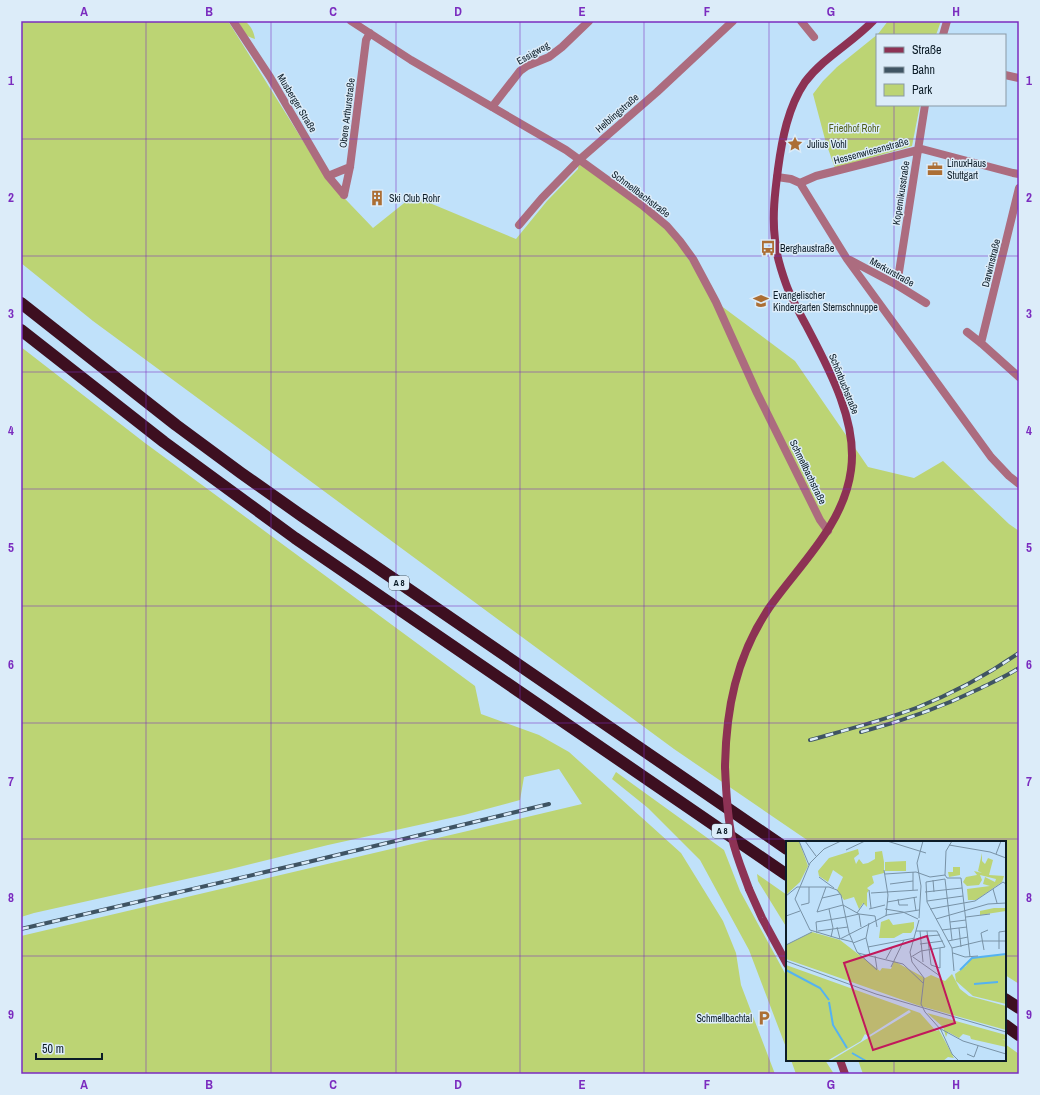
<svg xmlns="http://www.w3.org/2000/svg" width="1040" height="1095" font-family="'Archivo Narrow',sans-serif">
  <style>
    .green { fill: #bcd474 }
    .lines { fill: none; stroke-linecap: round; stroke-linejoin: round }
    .minor { stroke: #ac6c7f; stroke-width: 8 }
    .secondary { stroke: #8d3254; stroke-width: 8 }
    .motorway { stroke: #3d0f20; stroke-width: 12 }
    .rail-casing { stroke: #3f5463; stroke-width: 4 }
    .rail { stroke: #dcecf9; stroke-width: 2.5; stroke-dasharray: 8; stroke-linecap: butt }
    .secondary-bridge { stroke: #8d3254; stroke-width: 8 }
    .grid { fill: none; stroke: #7b2cbf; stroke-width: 1; stroke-opacity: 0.55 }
    .labels { text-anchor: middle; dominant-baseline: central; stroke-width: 3; stroke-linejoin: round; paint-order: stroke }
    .shield { fill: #dcecf9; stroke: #4a5a66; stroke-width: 1 }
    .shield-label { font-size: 9px; font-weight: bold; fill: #0c1c27 }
    .street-label { font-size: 10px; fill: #0c1c27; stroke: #dcecf9 }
    .park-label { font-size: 10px; fill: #4f5e18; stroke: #dcecf9 }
    .poi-label { font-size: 10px; fill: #0c1c27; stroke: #dcecf9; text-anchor: start }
    .inset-river { fill: none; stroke: #54b2f1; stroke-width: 2 }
    .inset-road { fill: none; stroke: #7892a6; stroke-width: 1 }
    .view { fill: #c2185b; fill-opacity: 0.15; stroke: #c2185b; stroke-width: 2 }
    .inset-edge { fill: none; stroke: #0c1c27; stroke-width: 2 }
    .neatline { fill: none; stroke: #7b2cbf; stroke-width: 1.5 }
    .grid-label { font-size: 13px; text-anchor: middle; font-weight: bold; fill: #7b2cbf }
  </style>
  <rect width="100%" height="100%" fill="#c0e1fa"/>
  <path class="green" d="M21,21H228L328,181L373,228L413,196L516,239L547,201L578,169L579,160L667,226L716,302L795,361L868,467L914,478L943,461L1009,524L1019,531V984L1005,975V842H810L674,749L93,321L21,263Z
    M240,21H245C251,26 254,32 255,39C244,36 244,32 239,23Z
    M888,21H941L936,35H877V105H920L912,146L835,168L826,143L813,94L823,81L837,67L878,34Z
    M21,347L145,443L475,686L481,714L539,735L569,752L681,853L723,921L736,953L741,985L775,1074H21V936L582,804L559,769L524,777L520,800L464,815L328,845L231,869L34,913L21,917Z
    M616,772L724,850L740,891L787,977V1050L749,950L700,860L648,808L612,779Z
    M757,874L787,895V928L758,881Z
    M1005,1044L1019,1054V1074H863L858,1060H1005Z
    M791,1060H825L834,1074H796Z"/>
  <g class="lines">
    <path class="minor" d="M233,21L270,77L328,176L344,195
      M351,21L411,60L566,150L642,205L667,226L680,241L693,259L716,302L757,393L820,520L828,531
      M801,21L814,37
      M943,35L947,21
      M1005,75L1019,78
      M492,107L520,71L527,66L549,57L562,47L589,21
      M328,176L350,167
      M777,177L791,179L800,183
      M800,183L847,259L991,457L1009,476L1019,484
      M800,183L816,176L922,149L1013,173L1019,174
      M344,195L350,167L366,40L370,33
      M519,225L542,198L579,160L657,92L733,21
      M850,260L897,285L926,303
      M897,285L925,105
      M967,332L981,343L1019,377
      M981,343L1019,188"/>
    <path class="secondary" d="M725,767C726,709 736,657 769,608C799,565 844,525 851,470C858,421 828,367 806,325C799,312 791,298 786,284C781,270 776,255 775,240C772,216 775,192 778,169C782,139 788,107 805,82C824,57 852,43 873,21
      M749,889L762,918L787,964
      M840,1060L845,1074"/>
    <path class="motorway" d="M21,303L176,425L241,473L302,516L787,849
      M21,330L164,442L295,538L787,875
      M1005,999L1019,1008
      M1005,1025L1019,1035"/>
    <g class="rail-casing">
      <path id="rail" d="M861,732C903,721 942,707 981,688C993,682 1007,676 1019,668
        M810,740C846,730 881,721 916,708C952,694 987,675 1019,653
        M21,929L304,863L549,804"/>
    </g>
    <use href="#rail" class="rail"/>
    <path class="secondary-bridge" d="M725,767C726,791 727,815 732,838C736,856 743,872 749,889"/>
  </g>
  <path class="grid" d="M146,21V1074M271,21V1074M396,21V1074M520,21V1074M644,21V1074M769,21V1074M894,21V35M894,105V842M21,139H1019M21,256H1019M21,372H1019M21,489H1019M21,606H1019M21,723H1019M21,839H1019M21,956H787M1005,956H1019M894,1060V1074"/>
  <defs>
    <g id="sight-bare" transform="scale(1.2)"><path d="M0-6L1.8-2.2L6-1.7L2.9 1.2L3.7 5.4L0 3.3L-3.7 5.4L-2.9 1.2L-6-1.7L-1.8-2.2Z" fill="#ac6e34" stroke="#dcecf9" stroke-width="2.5" paint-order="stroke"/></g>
    <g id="office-bare" transform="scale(1.2)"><path d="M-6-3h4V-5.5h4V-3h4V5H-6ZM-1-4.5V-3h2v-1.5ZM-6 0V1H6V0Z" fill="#ac6e34" stroke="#dcecf9" stroke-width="2.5" paint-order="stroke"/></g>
    <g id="building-bare" transform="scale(1.2)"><path d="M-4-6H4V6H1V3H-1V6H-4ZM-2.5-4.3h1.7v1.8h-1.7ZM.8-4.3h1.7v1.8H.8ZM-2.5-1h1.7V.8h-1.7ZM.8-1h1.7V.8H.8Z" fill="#ac6e34" stroke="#dcecf9" stroke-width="2.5" paint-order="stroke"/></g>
    <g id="bus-bare" transform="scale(1.2)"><path d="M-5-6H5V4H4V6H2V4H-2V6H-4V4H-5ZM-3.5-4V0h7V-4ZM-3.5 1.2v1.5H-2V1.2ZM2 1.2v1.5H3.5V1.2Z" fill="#ac6e34" stroke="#dcecf9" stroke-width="2.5" paint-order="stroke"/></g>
    <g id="school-bare" transform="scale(1.2)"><path d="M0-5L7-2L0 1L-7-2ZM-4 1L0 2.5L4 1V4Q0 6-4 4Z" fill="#ac6e34" stroke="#dcecf9" stroke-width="2.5" paint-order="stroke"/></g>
    <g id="parking-bare" transform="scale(1.2)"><path d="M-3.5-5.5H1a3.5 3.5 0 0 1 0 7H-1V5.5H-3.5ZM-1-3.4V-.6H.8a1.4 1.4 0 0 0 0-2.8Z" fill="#ac6e34" stroke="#dcecf9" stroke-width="2.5" paint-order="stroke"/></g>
  </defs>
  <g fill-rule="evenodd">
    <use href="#sight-bare" x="795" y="144"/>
    <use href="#office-bare" x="935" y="169"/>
    <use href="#building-bare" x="377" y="198"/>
    <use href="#bus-bare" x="768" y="248"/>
    <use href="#school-bare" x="761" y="301"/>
    <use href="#parking-bare" x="764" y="1018"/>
  </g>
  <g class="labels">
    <g class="shield">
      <rect x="389" y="576" width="20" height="14" rx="3"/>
      <rect x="712" y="824" width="20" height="14" rx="3"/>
    </g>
    <g class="shield-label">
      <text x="399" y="583">A 8</text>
      <text x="722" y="831">A 8</text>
    </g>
    <g class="street-label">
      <text transform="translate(533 53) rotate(-30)">Essigweg</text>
      <text transform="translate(297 103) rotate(59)">Musberger Straße</text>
      <text transform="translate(347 113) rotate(-83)">Obere Arthurstraße</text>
      <text transform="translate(617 113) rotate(-41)">Helblingstraße</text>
      <text transform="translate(871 151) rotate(-15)">Hessenwiesenstraße</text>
      <text transform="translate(901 193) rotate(-81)">Kopernikusstraße</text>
      <text transform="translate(641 194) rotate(37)">Schmellbachstraße</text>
      <text transform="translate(991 263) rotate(-76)">Darwinstraße</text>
      <text transform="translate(892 272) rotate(29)">Merkurstraße</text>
      <text transform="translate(844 384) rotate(68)">Schönbuchstraße</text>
      <text transform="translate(808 472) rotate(64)">Schmellbachstraße</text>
    </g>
    <g class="park-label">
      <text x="854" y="128">Friedhof Rohr</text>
    </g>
    <g class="poi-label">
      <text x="807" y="144">Julius Vohl</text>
      <text x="947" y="163">LinuxHaus<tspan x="947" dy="12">Stuttgart</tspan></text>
      <text x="389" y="198">Ski Club Rohr</text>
      <text x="780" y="248">Berghaustraße</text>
      <text x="773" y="295">Evangelischer<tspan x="773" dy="12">Kindergarten Sternschnuppe</tspan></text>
      <text x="752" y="1018" text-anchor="end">Schmellbachtal</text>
    </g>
  </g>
  <g transform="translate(786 841)">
    <rect width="220" height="220" fill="#c0e1fa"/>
    <path d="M0,0H13L22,25L14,41L0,54ZM72,8L73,13L68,17L70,23L73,18L77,23L82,22L89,18V11L96,10L98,21V32L86,35L88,42L81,47L83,49L81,52V66L77,62L73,68L68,56L58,59L51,49L57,36L47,29L42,41L33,35L32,30L43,17ZM196,12V20L199,23L202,17L207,19L203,34L218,35L216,41L190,59H182L181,48L204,45L197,43L199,36L209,41L210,38L194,34L196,39L193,44L181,45L177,41L180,36L191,34L188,30L196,32L192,30ZM120,20V30H99V21ZM167,26H174V34L163,36L162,31H167ZM208,67H220V70L194,74V70ZM103,78L107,84L128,81V87L125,92H117L108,97H93L95,81ZM26,91L54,99L94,130L96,127L105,128L108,120L139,137L145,134L159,140L166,133L174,148L183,155L220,165V189L131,164L0,118V104ZM220,114V163L187,155L170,140L169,133L180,125L185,117ZM0,124L134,172L150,190L153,189L168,217L162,216L157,220H44L125,171L123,169L82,195L79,193L75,200L41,220H0ZM141,172L220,194V199L216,198L220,200V206L185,198L184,195L177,193L173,197L162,191L160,196L157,186Z" fill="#bcd474"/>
    <path class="inset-river" d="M0,129L34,147L43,159M174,129L186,117L220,113M188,143L212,141M43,161L47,184L61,207M66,212L80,220"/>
    <path class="inset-road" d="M13,0L23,24M19,0L30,15M101,0L140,12M163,4L204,11L220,17M60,9L79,0M210,13L215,0M98,29L102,54L100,75M127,31V49M99,33L130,31L144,36M159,34L161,37H175L184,116M159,34L160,10L166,0M33,36L48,47M144,36L159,34M147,39L148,51M104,43L127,40M40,46L31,71L57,64M207,48L211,62M83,49L85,67M139,51L176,47M85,52L132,49M0,55L11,46H43L51,49L55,54L63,92L71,111L91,129M128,56L130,70M36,57L54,53M112,58L113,64H122M141,60L177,55M101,61L131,56M15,64L23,62V46M57,64L73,73L89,75L91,86M43,68L47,87L45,96M83,68L99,64M99,68L117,71L132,78M144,68L189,60L217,41L220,43M71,72L78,62M0,75L14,70M60,76L73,73L75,86M180,76L204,73M133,77L135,45L131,22L137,0M150,78L202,63L220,62M133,79L124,111L126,121L138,137L135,163L139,171L155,189L166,213L173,220M164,81L180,79M83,82L80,97L84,114M51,86L54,98M173,87L175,106M156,89L181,86M32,90L62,86M134,90L137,121M141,90L145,124M31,92L30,81L60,76M141,95L154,94M54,98L24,89L9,58L24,22L38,8L55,0M54,98L101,74L133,69M55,98L67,101M166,99L159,38L140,41L141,61L166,107L168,130M162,100L182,96M67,102L80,97M134,103L157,100M0,104L26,91M82,106L129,97M166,107L195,100H220M213,108V91L220,90M198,109L195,92L202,89M72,112L117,123L137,142M167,112L179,116L192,115M89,115L91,128M125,116L135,110L159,106L151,90H130M127,116L154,135M100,118L106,107M0,120L90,153L220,191M145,124L154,127V107M105,126L118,99M155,188L177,200L220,213M181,213L188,216L192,205"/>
    <path class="view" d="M141,95L169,182L87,209L58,122Z"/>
    <rect width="220" height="220" class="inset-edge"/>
  </g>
  <rect width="1040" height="1095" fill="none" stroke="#dcecf9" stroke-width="44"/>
  <rect x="876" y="34" width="130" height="72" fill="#dcecf9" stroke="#8999a5"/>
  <rect x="884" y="47" width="20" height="6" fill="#8d3254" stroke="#8999a5"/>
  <text x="912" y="54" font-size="12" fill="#0c1c27">Straße</text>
  <rect x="884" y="67" width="20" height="6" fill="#3f5463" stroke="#8999a5"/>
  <text x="912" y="74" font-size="12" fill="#0c1c27">Bahn</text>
  <rect x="884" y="84" width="20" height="12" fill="#bcd474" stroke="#8999a5"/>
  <text x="912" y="94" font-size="12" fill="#0c1c27">Park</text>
  <path d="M36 1053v6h66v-6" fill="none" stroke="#0c1c27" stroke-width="2"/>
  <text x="42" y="1053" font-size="12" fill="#0c1c27" stroke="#dcecf9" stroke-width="3" paint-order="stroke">50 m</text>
  <rect x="22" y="22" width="996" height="1051" class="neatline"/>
  <g class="grid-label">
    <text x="84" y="16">A</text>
    <text x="209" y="16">B</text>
    <text x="333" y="16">C</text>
    <text x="458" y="16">D</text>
    <text x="582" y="16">E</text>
    <text x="707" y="16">F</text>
    <text x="831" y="16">G</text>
    <text x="956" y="16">H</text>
    <text x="11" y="85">1</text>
    <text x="1029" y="85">1</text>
    <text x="11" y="202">2</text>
    <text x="1029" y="202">2</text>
    <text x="11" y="318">3</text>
    <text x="1029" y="318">3</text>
    <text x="11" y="435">4</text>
    <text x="1029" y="435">4</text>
    <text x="11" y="552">5</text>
    <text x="1029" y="552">5</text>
    <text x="11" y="669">6</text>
    <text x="1029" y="669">6</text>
    <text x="11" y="786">7</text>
    <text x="1029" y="786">7</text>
    <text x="11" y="902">8</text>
    <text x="1029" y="902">8</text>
    <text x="11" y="1019">9</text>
    <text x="1029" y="1019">9</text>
    <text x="84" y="1089">A</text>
    <text x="209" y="1089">B</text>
    <text x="333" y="1089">C</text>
    <text x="458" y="1089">D</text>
    <text x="582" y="1089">E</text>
    <text x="707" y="1089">F</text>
    <text x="831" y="1089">G</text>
    <text x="956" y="1089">H</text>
  </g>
</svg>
